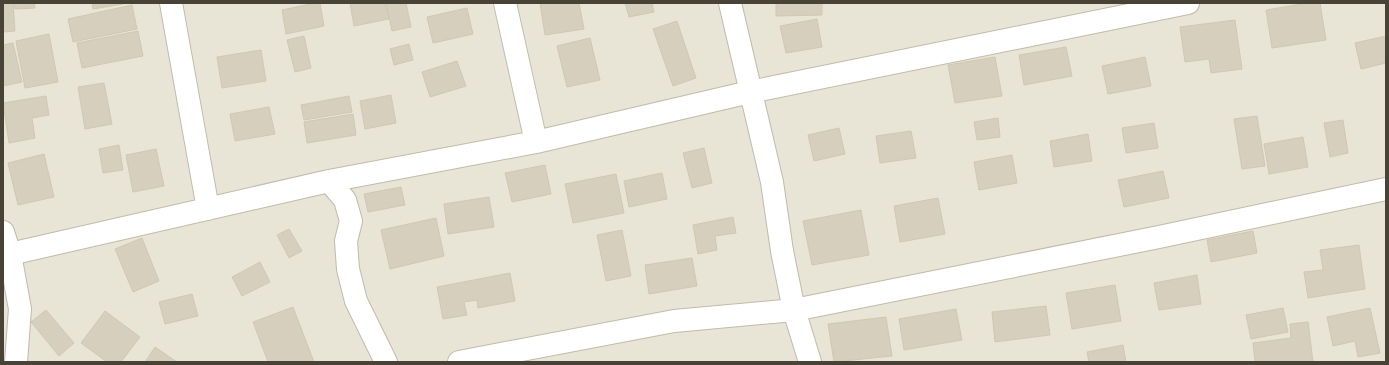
<svg xmlns="http://www.w3.org/2000/svg" width="1389" height="365" font-family="'Fira Sans',sans-serif">
  <style>
    .residential { fill: #e8e4d6 }
    .building { fill: #d6cfbd; stroke: #d1c8b0 }
    .lines { fill: none; stroke-linecap: round; stroke-linejoin: round }
    .minor-casing { stroke: #c0bbaa; stroke-width: 24 }
    .minor { stroke: #fff; stroke-width: 22 }
  </style>
  <rect width="100%" height="100%" fill="#f4f2e8"/>
  <path class="residential" d="M3,3H1386V362H3Z"/>
  <path class="building" d="M3,3H13L15,31L3,32Z
    M14,3H34L35,8L15,9Z
    M92,3H122L123,4L93,9Z
    M315,3H320L324,26L286,34L282,10Z
    M350,3H385L389,19L354,26Z
    M386,3H406L411,27L392,31Z
    M540,3H579L584,29L545,35Z
    M625,3H652L654,12L629,17Z
    M776,3H822V15L776,16Z
    M1308,3H1320L1326,40L1272,48L1266,10Z
    M132,5L137,29L73,42L68,19Z
    M467,8L473,34L433,43L427,17Z
    M817,19L822,47L786,53L780,26Z
    M1235,20L1242,69L1211,73L1209,59L1185,62L1180,27Z
    M677,21L696,78L673,86L653,29Z
    M138,31L143,56L82,68L77,43Z
    M49,34L58,82L25,88L16,41Z
    M304,36L311,68L295,72L287,40Z
    M1386,36V63L1361,69L1355,43Z
    M590,38L600,80L567,87L557,46Z
    M13,43L22,82L3,86V45Z
    M409,44L413,60L394,65L390,49Z
    M1066,47L1072,76L1024,85L1019,55Z
    M261,50L266,81L222,88L217,57Z
    M995,57L1002,96L955,103L948,65Z
    M1145,57L1151,86L1108,94L1102,66Z
    M457,61L466,86L430,97L422,72Z
    M104,83L112,124L85,129L78,87Z
    M391,95L396,123L365,129L360,101Z
    M46,96L49,115L32,118L35,138L9,143L3,103Z
    M349,96L352,112L304,120L301,105Z
    M269,107L275,134L235,141L230,114Z
    M353,114L356,135L307,143L304,122Z
    M1257,116L1265,166L1242,169L1234,119Z
    M998,118L1000,137L977,140L974,122Z
    M1343,120L1348,153L1330,157L1324,123Z
    M1154,123L1158,148L1126,153L1122,128Z
    M839,128L845,154L814,161L808,135Z
    M911,131L916,158L880,163L876,136Z
    M1088,134L1092,161L1054,167L1050,141Z
    M1303,137L1308,167L1269,174L1264,144Z
    M119,145L123,170L103,173L99,149Z
    M704,148L712,183L692,188L683,153Z
    M156,149L164,186L133,192L126,155Z
    M44,154L54,197L18,205L8,163Z
    M1012,155L1017,183L979,190L974,162Z
    M545,165L551,194L512,202L505,173Z
    M1163,171L1169,198L1124,207L1118,180Z
    M662,173L667,199L629,207L624,181Z
    M616,174L624,213L573,223L565,184Z
    M401,187L405,205L368,212L364,194Z
    M489,197L494,227L448,234L444,204Z
    M938,198L945,234L900,242L894,206Z
    M861,210L869,255L812,265L803,221Z
    M733,217L736,233L715,236L717,250L698,254L693,225Z
    M436,218L444,256L390,269L381,230Z
    M289,229L302,251L289,258L277,235Z
    M622,230L631,276L606,281L597,235Z
    M1253,231L1257,253L1211,262L1207,240Z
    M142,238L159,281L133,292L115,249Z
    M1359,245L1365,289L1308,298L1304,272L1323,270L1320,250Z
    M692,258L697,286L649,294L645,265Z
    M260,262L270,282L242,296L232,277Z
    M510,273L515,301L478,308L477,300L464,302L467,315L443,319L437,287Z
    M1197,275L1201,304L1159,310L1154,283Z
    M1115,285L1121,321L1072,329L1066,293Z
    M192,294L198,316L165,324L159,302Z
    M1046,306L1050,335L995,342L992,312Z
    M293,307L314,362H268L253,322Z
    M1283,308L1288,332L1251,339L1246,315Z
    M1370,308L1380,353L1358,357L1355,341L1333,346L1327,317Z
    M956,309L962,340L904,350L899,319Z
    M46,310L74,343L59,356L31,322Z
    M105,311L140,337L121,362H107L81,343Z
    M886,317L892,356L834,362L828,324Z
    M1308,322L1313,362H1255L1253,343L1291,338L1290,324Z
    M1123,345L1126,362H1089L1087,352Z
    M155,347L177,362H145Z"/>
  <g class="lines">
    <g class="minor-casing">
      <path id="minor" d="M171,3L208,209
        M505,3L536,142
        M730,3L772,182L782,251L794,310L810,362
        M329,181L345,200L351,221L346,241L348,269L356,301L386,362
        M3,232L10,254L20,309L16,362
        M10,254L329,181L536,142L750,92L1188,3
        M459,362L674,321L794,310L1159,237L1386,189"/>
    </g>
    <use href="#minor" class="minor"/>
  </g>
  <rect width="1389" height="365" fill="none" stroke="#484336" stroke-width="8"/>
</svg>
